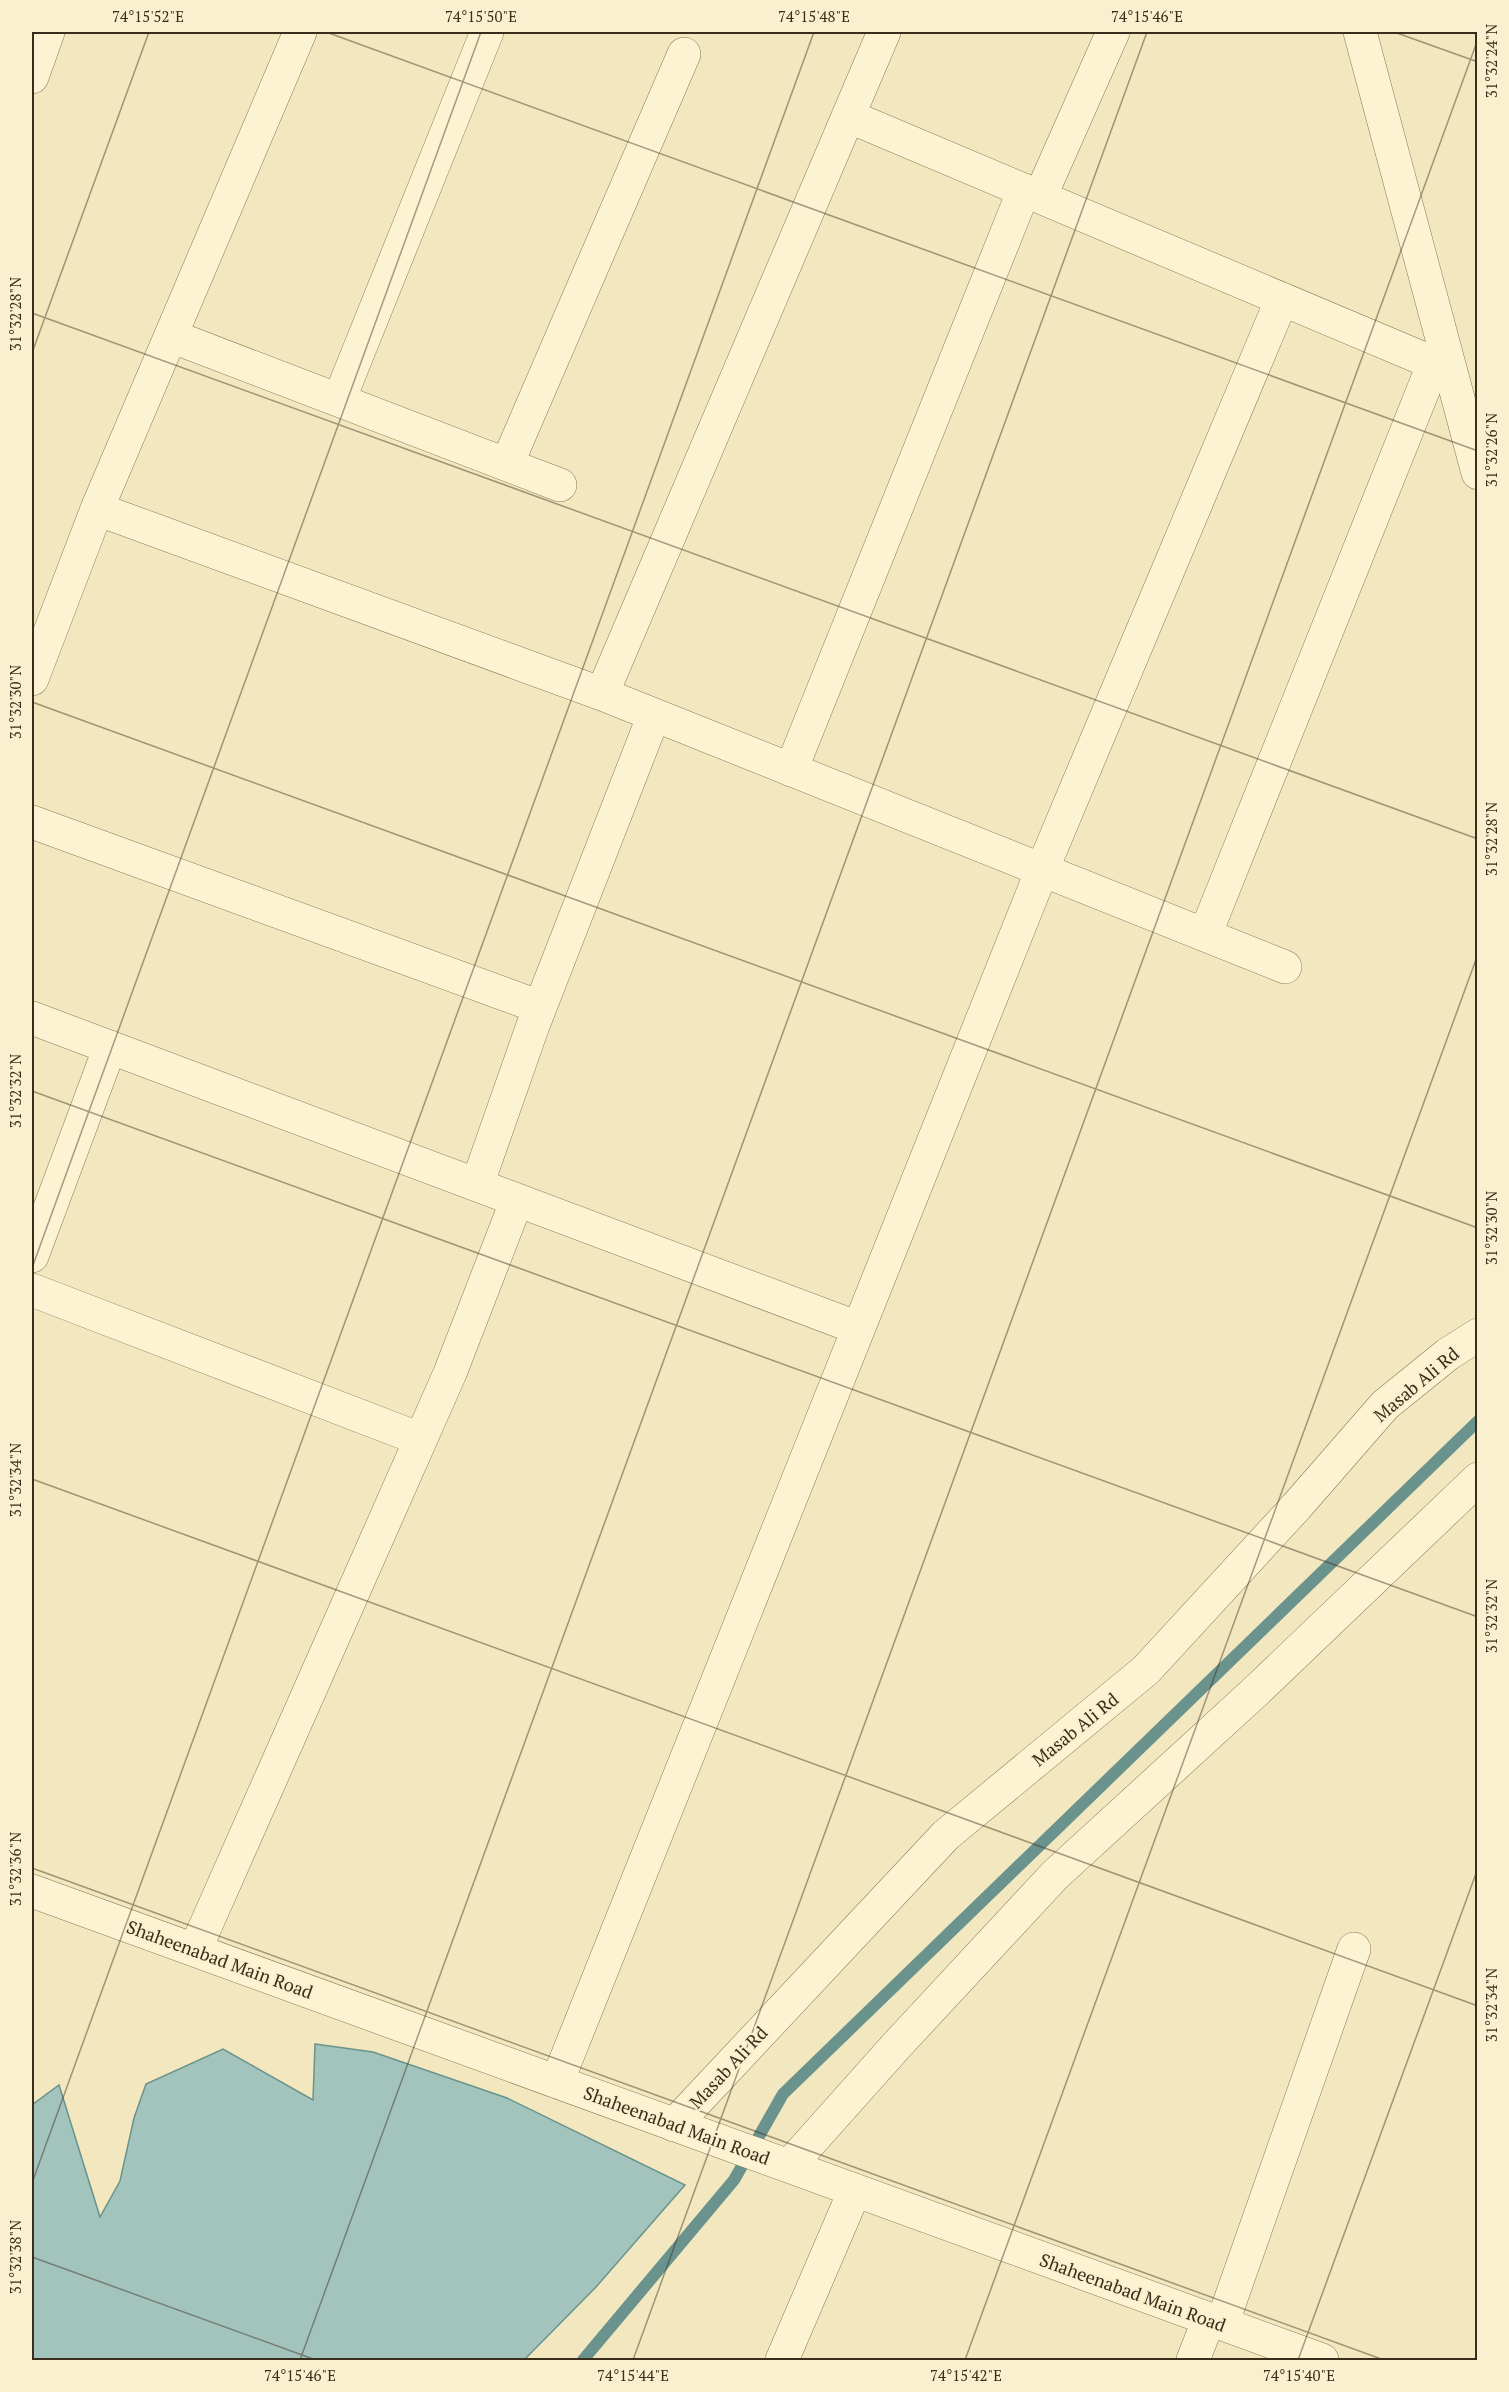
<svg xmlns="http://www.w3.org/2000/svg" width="1509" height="2392" font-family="'PT Serif',serif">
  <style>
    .water { fill: #a3c4bd; stroke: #69938c; stroke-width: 1.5 }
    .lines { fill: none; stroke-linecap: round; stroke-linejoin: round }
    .stream { stroke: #69938c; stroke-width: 12 }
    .minor-casing { stroke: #8d7855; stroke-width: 34 }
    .minor { stroke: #fcf3d3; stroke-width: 33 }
    .ticks { fill: none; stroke: #3b2d1b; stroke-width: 1.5; stroke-opacity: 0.45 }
    .labels { text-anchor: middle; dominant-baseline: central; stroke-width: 4.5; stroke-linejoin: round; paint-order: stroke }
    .street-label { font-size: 18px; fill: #3b2d1b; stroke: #f9f0cf }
    .neatline { fill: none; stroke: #3b2d1b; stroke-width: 2 }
    .ticks-label { font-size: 15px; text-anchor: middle; fill: #3b2d1b }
  </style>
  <rect width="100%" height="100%" fill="#f2e7bf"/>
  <path class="water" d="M315,2044L373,2052L507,2098L685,2185L596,2287L524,2360H32V2105L59,2085L100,2217L120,2181L134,2118L146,2084L223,2049L313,2100Z"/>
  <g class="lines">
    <path class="stream" d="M583,2360L734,2180L783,2094L1478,1421"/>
    <g class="minor-casing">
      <path id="minor" d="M300,32L97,509L602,694
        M884,32L602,694L1285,967
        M1360,32L1478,473
        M32,77L48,32
        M848,116L1450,370
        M1040,197L1113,32
        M171,336L560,485
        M339,400L487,32
        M507,464L684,54
        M32,679L97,509
        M791,770L1024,190
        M32,822L540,1007
        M1205,935L1434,363
        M32,1018L858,1328
        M477,1185L532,1028L654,715
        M32,1256L110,1047
        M32,1290L420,1439
        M32,1891L1322,2360
        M195,1950L450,1373L517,1200
        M557,2082L1042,870L1282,299
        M674,2125L946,1835L1146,1670L1296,1507L1385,1405L1448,1354L1478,1335
        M789,2166L897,2045L1055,1875L1255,1692L1478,1479
        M1222,2324L1354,1949
        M782,2360L855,2190
        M1193,2360L1209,2319"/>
    </g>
    <use href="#minor" class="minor"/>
  </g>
  <path class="ticks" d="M326,32L1478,451M1394,32L1478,62M32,313L1478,839M32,353L149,32M32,702L1478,1228M32,1091L1478,1617M32,1268L481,32M32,1479L1478,2006M32,1868L1384,2360M32,2183L814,32M32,2257L316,2360M300,2360L1147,32M633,2360L1478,39M965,2360L1478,954M1298,2360L1478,1868"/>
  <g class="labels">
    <g class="street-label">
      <text transform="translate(1416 1384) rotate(-40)">Masab Ali Rd</text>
      <text transform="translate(1075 1729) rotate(-39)">Masab Ali Rd</text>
      <text transform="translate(220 1959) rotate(20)">Shaheenabad Main Road</text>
      <text transform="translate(728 2067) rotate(-47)">Masab Ali Rd</text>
      <text transform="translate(677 2125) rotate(20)">Shaheenabad Main Road</text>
      <text transform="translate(1133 2292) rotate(20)">Shaheenabad Main Road</text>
    </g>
  </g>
  <rect width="1509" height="2392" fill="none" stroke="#f9f0cf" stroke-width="66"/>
  <rect x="33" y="33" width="1443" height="2326" class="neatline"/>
  <g class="ticks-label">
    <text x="148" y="22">74°15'52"E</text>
    <text x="481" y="22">74°15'50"E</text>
    <text x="814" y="22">74°15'48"E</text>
    <text x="1147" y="22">74°15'46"E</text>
    <text transform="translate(1492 61) rotate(-90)" y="5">31°32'24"N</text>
    <text transform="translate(16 314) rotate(-90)" y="5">31°32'28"N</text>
    <text transform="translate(1492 450) rotate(-90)" y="5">31°32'26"N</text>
    <text transform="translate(16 702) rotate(-90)" y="5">31°32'30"N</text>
    <text transform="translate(1492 839) rotate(-90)" y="5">31°32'28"N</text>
    <text transform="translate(16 1091) rotate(-90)" y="5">31°32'32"N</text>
    <text transform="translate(1492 1228) rotate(-90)" y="5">31°32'30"N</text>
    <text transform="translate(16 1480) rotate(-90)" y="5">31°32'34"N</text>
    <text transform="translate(1492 1616) rotate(-90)" y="5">31°32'32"N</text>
    <text transform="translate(16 1869) rotate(-90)" y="5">31°32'36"N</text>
    <text transform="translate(1492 2005) rotate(-90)" y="5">31°32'34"N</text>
    <text transform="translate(16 2257) rotate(-90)" y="5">31°32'38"N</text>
    <text x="300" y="2381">74°15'46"E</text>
    <text x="633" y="2381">74°15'44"E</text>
    <text x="966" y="2381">74°15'42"E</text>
    <text x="1299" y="2381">74°15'40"E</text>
  </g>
</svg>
